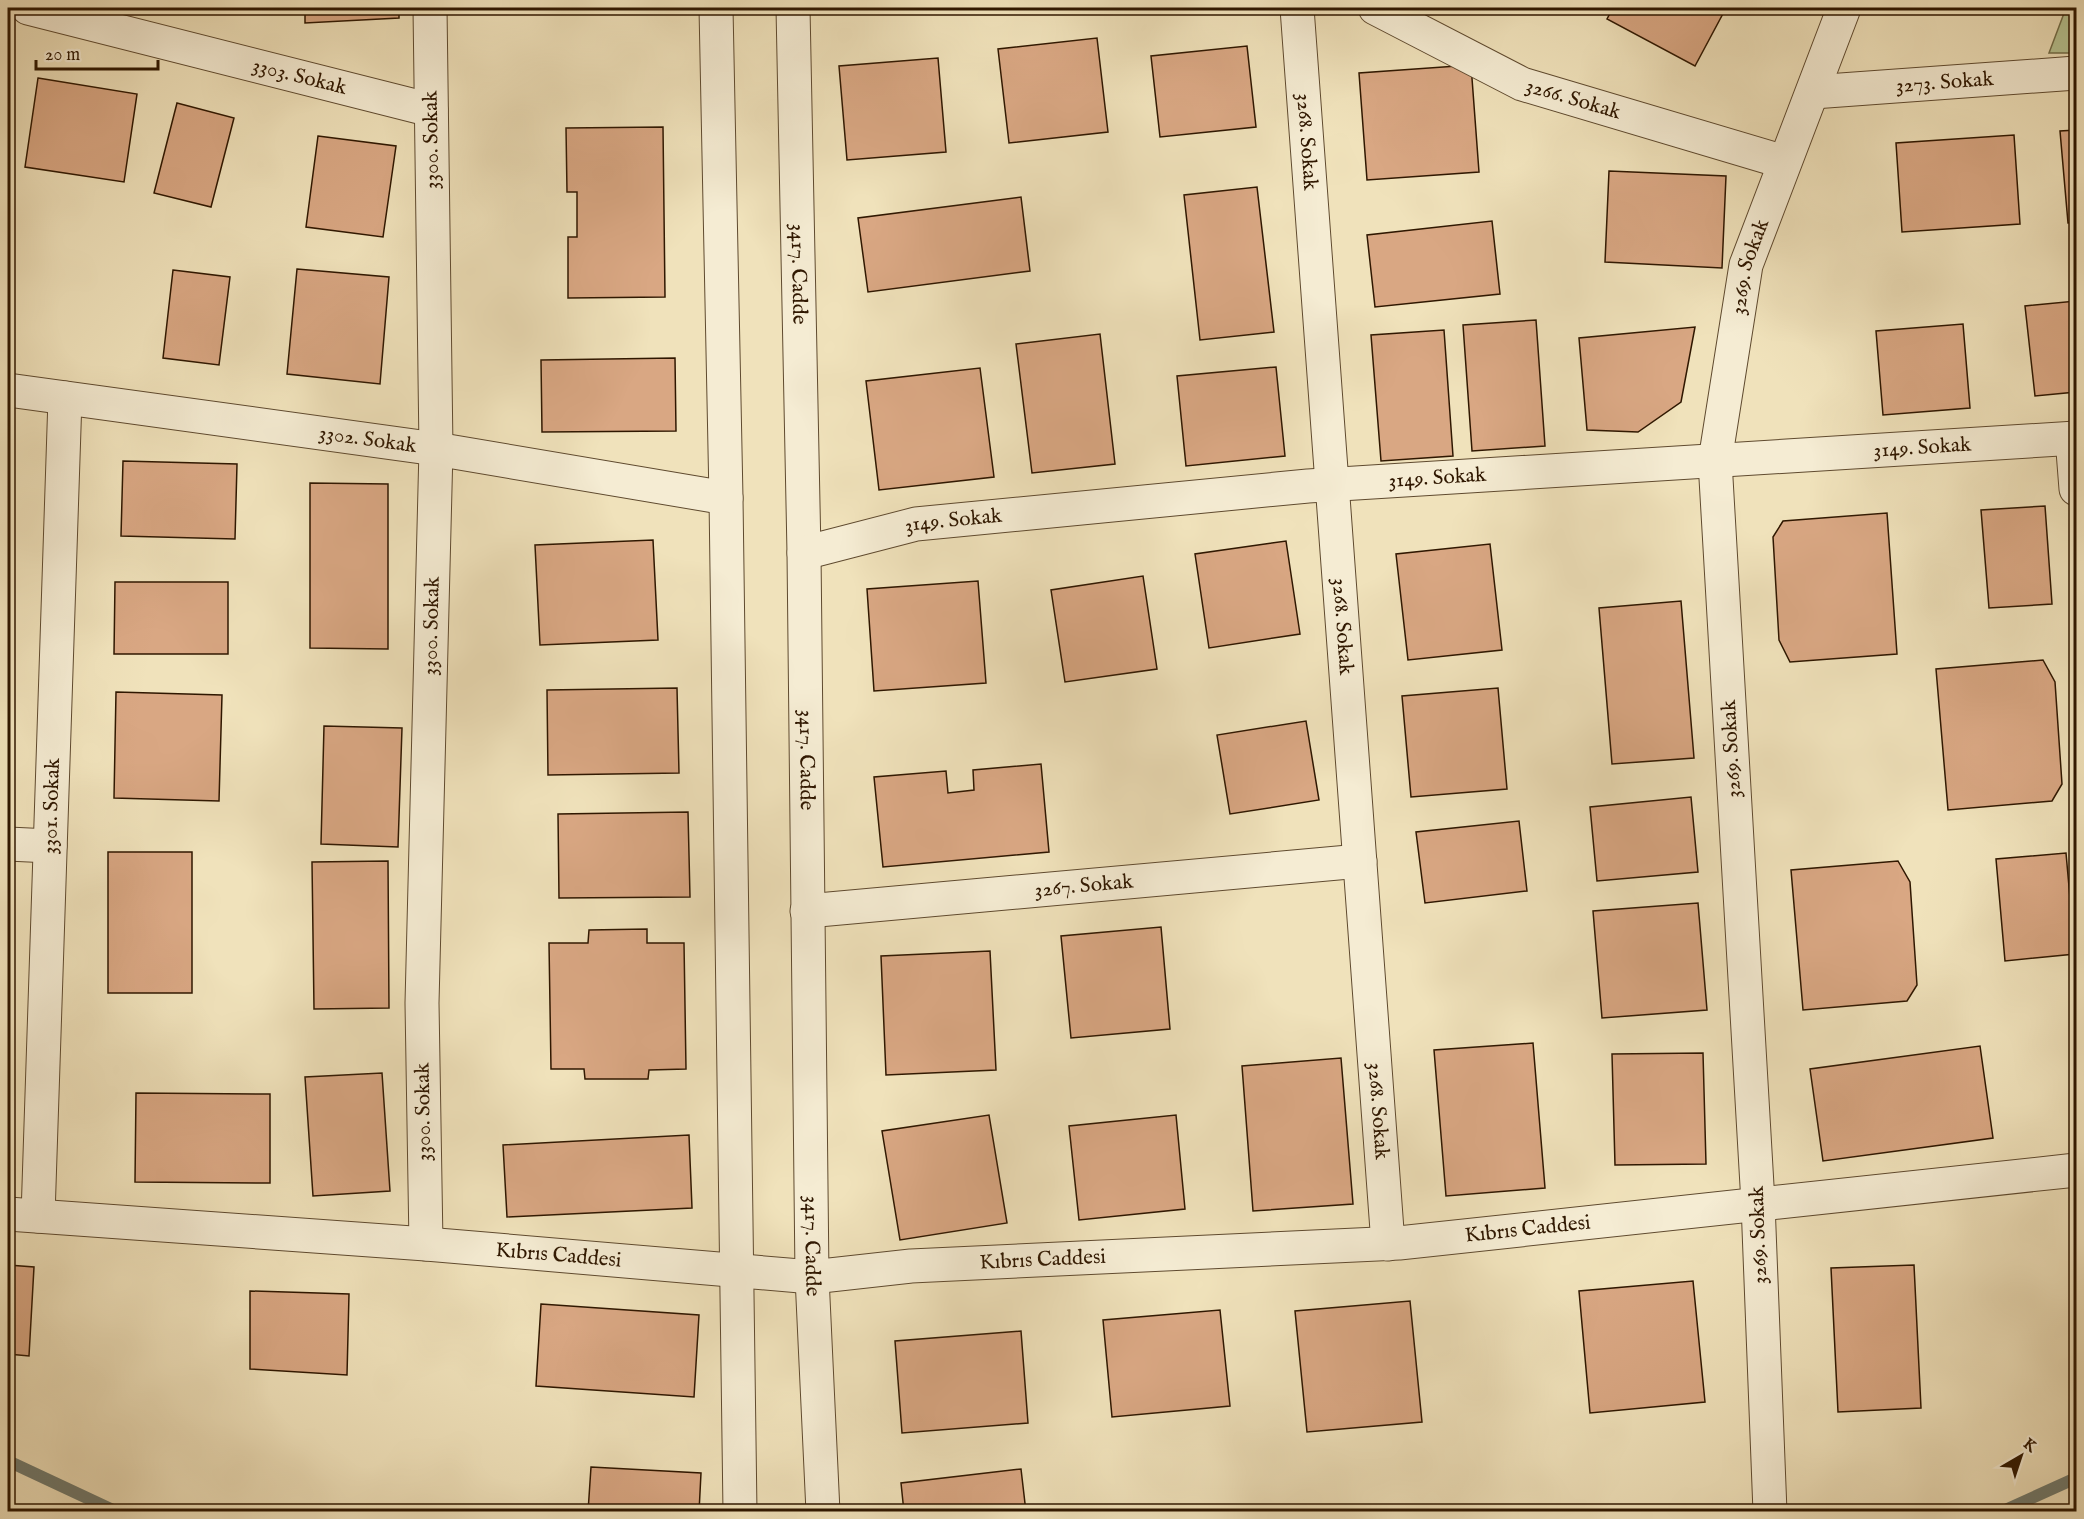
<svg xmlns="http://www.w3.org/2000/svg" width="2084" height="1519" font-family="'IM FELL English',serif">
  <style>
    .green { fill: #b7c492; stroke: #736e49; stroke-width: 1.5 }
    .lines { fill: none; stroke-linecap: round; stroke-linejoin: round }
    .stream { stroke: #707a6e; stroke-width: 12 }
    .building { fill: #d9a783; stroke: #2f1700; stroke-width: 1.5 }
    .minor-casing { stroke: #5f4a2f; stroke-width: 35 }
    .path { stroke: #2f1700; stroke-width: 4; stroke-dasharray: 1.5 3; stroke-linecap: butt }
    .minor { stroke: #f5ecd3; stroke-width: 33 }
    .labels { text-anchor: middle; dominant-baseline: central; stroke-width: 5; stroke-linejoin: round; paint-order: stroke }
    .street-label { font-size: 21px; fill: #2f1700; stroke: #f5ecd3 }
  </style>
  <rect width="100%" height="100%" fill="#f0e2bb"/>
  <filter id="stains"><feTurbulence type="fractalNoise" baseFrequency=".00333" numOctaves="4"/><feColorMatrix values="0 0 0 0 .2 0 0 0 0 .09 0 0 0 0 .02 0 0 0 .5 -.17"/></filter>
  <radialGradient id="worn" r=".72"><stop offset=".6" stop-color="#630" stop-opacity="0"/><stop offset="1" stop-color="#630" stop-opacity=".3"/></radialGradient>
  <path class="green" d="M2066,8H2076V53H2049Z"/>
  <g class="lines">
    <path class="stream" d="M8,1461L117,1512
      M2001,1512L2076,1478"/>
  </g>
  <path class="building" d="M305,8H399V18L305,23Z
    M1613,8H1726L1695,66L1607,19Z
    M1097,38L1108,132L1009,143L998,49Z
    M1247,46L1256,127L1160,137L1151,56Z
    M938,58L946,152L847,160L839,66Z
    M1471,65L1479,172L1367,180L1359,73Z
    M38,78L137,94L124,182L25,167Z
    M177,103L234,118L211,207L154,193Z
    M663,127L665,297L568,298V237H577V192H567L566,128Z
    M2076,130V222L2068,223L2060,131Z
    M2014,135L2020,224L1902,232L1896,143Z
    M318,136L396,146L383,237L306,227Z
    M1609,171L1726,176L1722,268L1605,262Z
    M1257,187L1274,332L1200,340L1184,195Z
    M1021,197L1030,271L868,292L858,218Z
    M1492,221L1500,294L1375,307L1367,235Z
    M297,269L389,277L380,384L287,374Z
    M173,270L230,277L219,365L163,358Z
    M2076,301V392L2035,396L2025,306Z
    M1536,320L1545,446L1472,451L1463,325Z
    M1963,324L1970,408L1883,415L1876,331Z
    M1695,327L1681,402L1638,432L1587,430L1579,338Z
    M1444,330L1453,456L1381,461L1371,335Z
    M1100,334L1115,464L1032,473L1016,344Z
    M675,358L676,431L542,432L541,360Z
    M1276,367L1285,456L1186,466L1177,376Z
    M980,368L994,477L879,490L866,381Z
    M123,461L237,464L235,539L121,536Z
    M310,483L388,484V649L310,648Z
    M2045,506L2052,604L1989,608L1981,510Z
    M1887,513L1897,654L1790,662L1779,640L1773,537L1783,521Z
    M653,540L658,640L540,645L535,545Z
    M1286,541L1300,634L1209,648L1195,554Z
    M1490,544L1502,650L1408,660L1396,554Z
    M1143,576L1157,669L1065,682L1051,590Z
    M978,581L986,683L874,691L867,589Z
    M115,582H228V654H114Z
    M1681,601L1694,758L1612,764L1599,608Z
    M2043,660L2055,682L2062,784L2052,801L1948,810L1936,669Z
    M677,688L679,773L548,775L547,690Z
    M1498,688L1507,789L1411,797L1402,696Z
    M116,692L222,695L219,801L114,798Z
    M1306,721L1319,800L1230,814L1217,735Z
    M324,726L402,728L398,847L321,844Z
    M1041,764L1049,852L883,867L874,777L946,771L948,793L974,790L973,770Z
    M1691,797L1698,872L1597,881L1590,807Z
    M688,812L690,897L559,898L558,814Z
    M1519,821L1527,891L1425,903L1416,832Z
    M108,852H192V993H108Z
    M2066,853L2075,954L2005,961L1996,859Z
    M388,861L389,1008L314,1009L312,862Z
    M1898,861L1910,882L1917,985L1907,1001L1803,1010L1791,870Z
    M1698,903L1707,1010L1602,1018L1593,911Z
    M1161,927L1170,1029L1071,1038L1061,936Z
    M647,929V943H684L686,1069L649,1070L648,1079H585L584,1069H551L549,943H588L589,930Z
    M990,951L996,1070L886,1075L881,956Z
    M1533,1043L1545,1188L1446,1196L1434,1050Z
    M1980,1046L1993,1138L1823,1161L1810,1069Z
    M1703,1053L1706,1164L1615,1165L1612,1054Z
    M1341,1058L1353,1204L1253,1211L1242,1066Z
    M382,1073L390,1191L313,1196L305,1077Z
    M136,1093L270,1094V1183L135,1182Z
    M989,1115L1007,1223L900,1240L882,1131Z
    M1176,1115L1185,1209L1079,1220L1069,1126Z
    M689,1135L692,1208L507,1217L503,1145Z
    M8,1265L34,1267L29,1356L8,1354Z
    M1914,1265L1921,1408L1838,1412L1831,1268Z
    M1693,1281L1705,1402L1590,1413L1579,1291Z
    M250,1291L349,1294L347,1375L250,1369Z
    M1410,1301L1422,1422L1307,1432L1295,1311Z
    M541,1304L699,1315L694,1397L536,1386Z
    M1220,1310L1230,1406L1112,1417L1103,1320Z
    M1021,1331L1028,1423L902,1433L895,1341Z
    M591,1467L701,1473L699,1512H588Z
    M1021,1469L1026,1512H904L901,1483Z"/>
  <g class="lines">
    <g class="minor-casing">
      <g id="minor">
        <path id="s1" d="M28,8L431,110"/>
        <path d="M716,8L726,498L740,1512"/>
        <path id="s2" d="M793,8L804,553L812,1277L823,1512"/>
        <path id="s3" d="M1297,8L1388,1244"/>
        <path id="s4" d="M1375,8L1522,84L1784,162"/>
        <path id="s5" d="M1813,92L2076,73"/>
        <path id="s6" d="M8,390L436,449L726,498"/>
        <path d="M2072,438L2076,489"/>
        <path id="s7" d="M804,553L916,524L1308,486L2076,438"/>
        <path d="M8,844L50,846"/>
        <path id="s8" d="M807,911L1360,861"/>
        <path id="s9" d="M8,1214L426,1244L812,1277L911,1266L1399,1243L2076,1170"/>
        <path id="s10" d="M38,1216L65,398"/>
        <path id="s11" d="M426,1244L422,1003L436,449L430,8"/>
        <path id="s12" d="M1770,1512L1758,1203L1715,461L1746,265L1844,8"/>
      </g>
    </g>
    <path class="path" d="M1541,8L1545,13L1548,8"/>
    <use href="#minor" class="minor"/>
  </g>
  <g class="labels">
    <g class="street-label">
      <text stroke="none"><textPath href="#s1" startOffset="280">3303. Sokak</textPath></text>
      <text stroke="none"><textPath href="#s5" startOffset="132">3273. Sokak</textPath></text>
      <text stroke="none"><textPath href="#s4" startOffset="219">3266. Sokak</textPath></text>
      <text transform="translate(432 140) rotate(-91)">3300. Sokak</text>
      <text stroke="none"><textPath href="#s3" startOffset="134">3268. Sokak</textPath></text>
      <text stroke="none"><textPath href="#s12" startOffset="1250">3269. Sokak</textPath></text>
      <text stroke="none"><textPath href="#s2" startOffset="266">3417. Cadde</textPath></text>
      <text stroke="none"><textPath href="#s6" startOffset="363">3302. Sokak</textPath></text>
      <text stroke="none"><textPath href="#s7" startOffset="1125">3149. Sokak</textPath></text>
      <text stroke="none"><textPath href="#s7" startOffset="639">3149. Sokak</textPath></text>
      <text stroke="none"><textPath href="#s7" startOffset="153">3149. Sokak</textPath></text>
      <text stroke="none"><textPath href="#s11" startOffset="618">3300. Sokak</textPath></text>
      <text stroke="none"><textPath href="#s3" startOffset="620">3268. Sokak</textPath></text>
      <text transform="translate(1732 749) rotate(-93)">3269. Sokak</text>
      <text stroke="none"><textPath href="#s2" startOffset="752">3417. Cadde</textPath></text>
      <text stroke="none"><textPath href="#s10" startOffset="410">3301. Sokak</textPath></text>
      <text stroke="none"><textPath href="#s8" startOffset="278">3267. Sokak</textPath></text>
      <text stroke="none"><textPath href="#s3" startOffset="1106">3268. Sokak</textPath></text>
      <text transform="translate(424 1112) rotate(-91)">3300. Sokak</text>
      <text stroke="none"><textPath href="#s9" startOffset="1524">Kıbrıs Caddesi</textPath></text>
      <text transform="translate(1759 1235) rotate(-92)">3269. Sokak</text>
      <text stroke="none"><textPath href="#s2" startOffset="1238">3417. Cadde</textPath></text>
      <text stroke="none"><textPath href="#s9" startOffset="552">Kıbrıs Caddesi</textPath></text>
      <text stroke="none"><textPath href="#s9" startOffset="1038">Kıbrıs Caddesi</textPath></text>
    </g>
  </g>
  <rect width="2084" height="1519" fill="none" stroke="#f0e2bb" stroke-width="30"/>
  <rect x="9" y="9" width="2066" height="1501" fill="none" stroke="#2f1700" stroke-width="3"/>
  <rect x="15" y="15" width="2054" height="1489" fill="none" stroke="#2f1700" stroke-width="1.5"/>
  <g transform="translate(2021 1456) rotate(39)" stroke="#f5ecd3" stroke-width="4.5" paint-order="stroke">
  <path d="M0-4.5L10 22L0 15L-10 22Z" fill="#2f1700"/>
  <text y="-9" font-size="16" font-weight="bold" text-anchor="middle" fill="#2f1700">K</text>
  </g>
  <path d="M36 60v9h122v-9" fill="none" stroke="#2f1700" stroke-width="3"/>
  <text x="45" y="60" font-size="18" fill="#2f1700" stroke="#f5ecd3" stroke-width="4.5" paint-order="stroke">20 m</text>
  <rect width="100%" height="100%" filter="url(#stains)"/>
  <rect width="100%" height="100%" fill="url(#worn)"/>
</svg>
